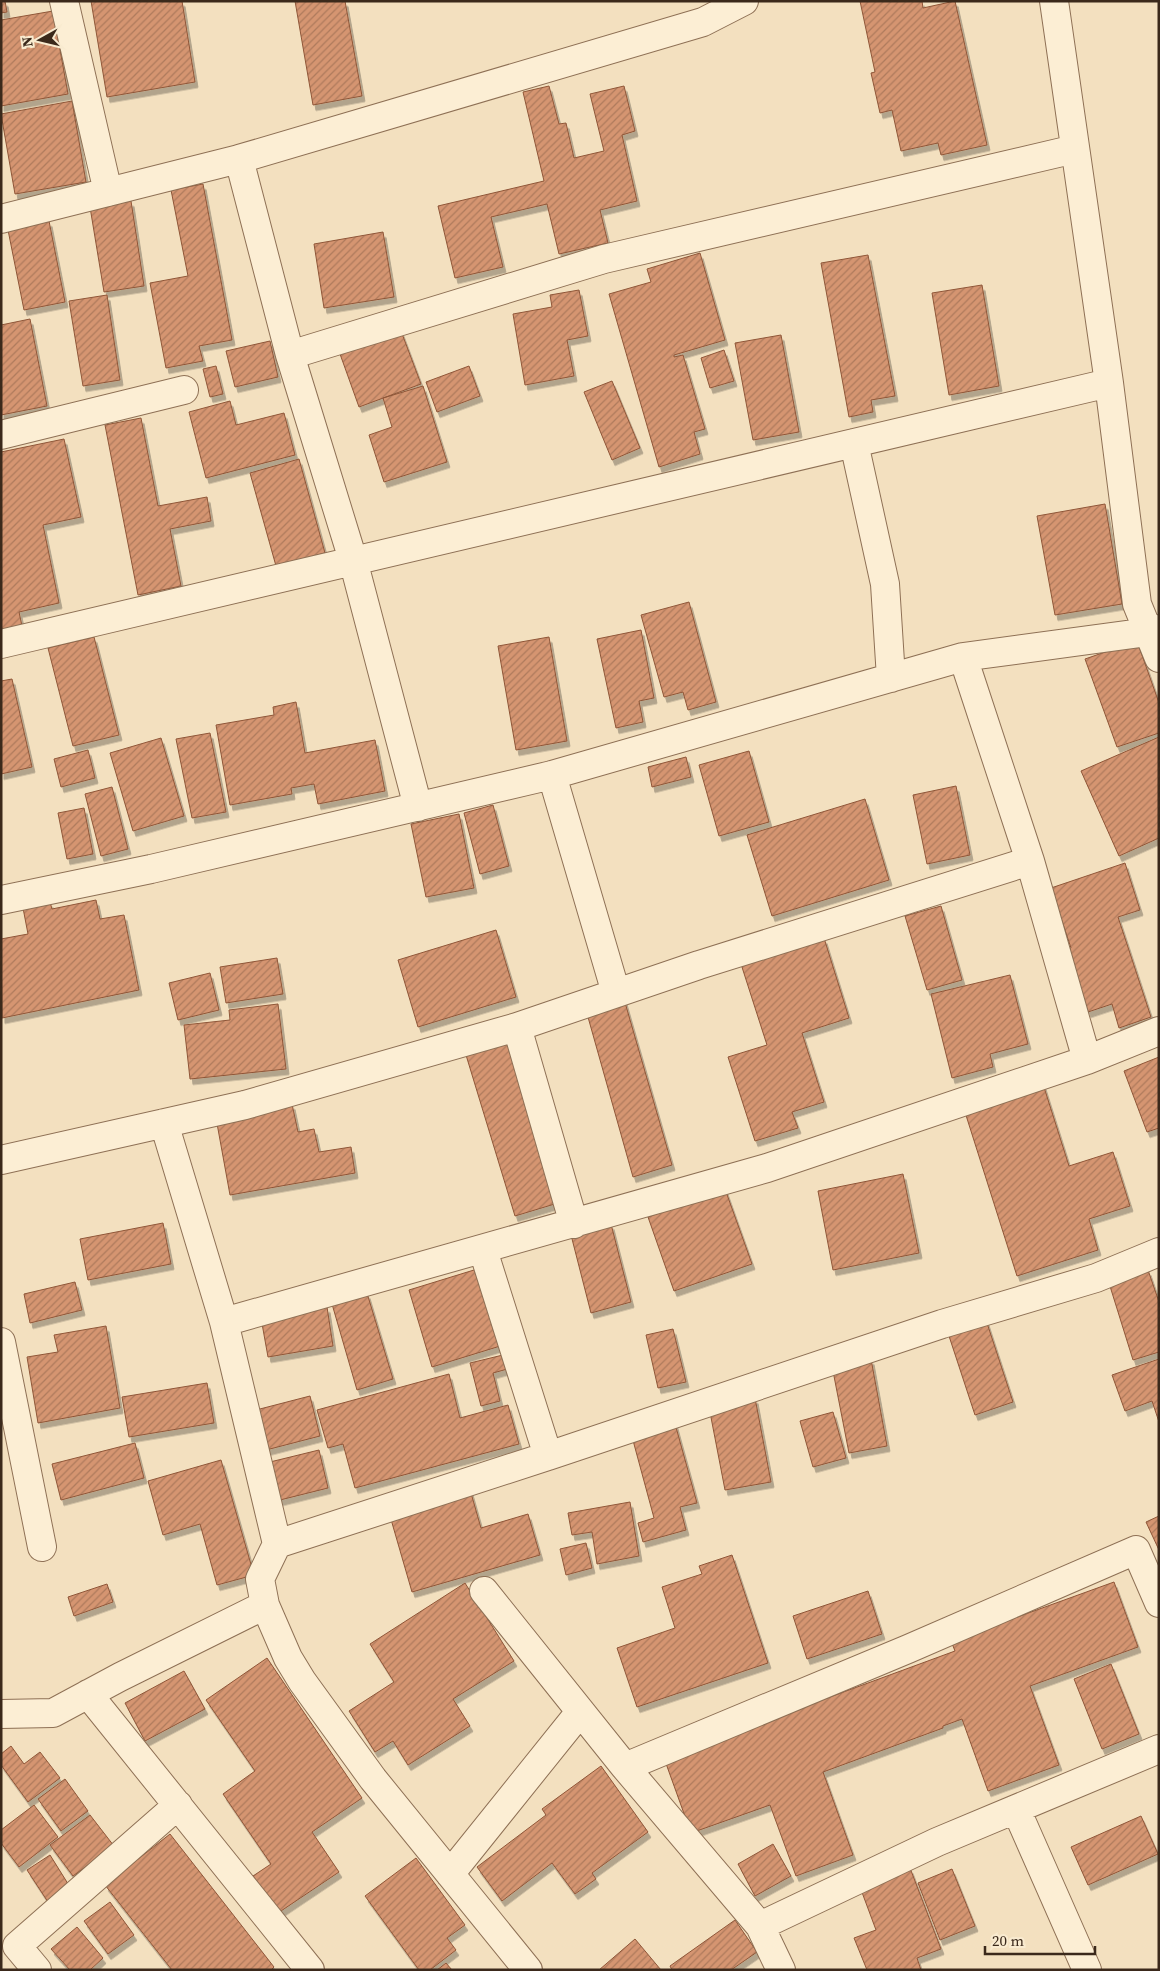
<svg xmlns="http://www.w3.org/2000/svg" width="1160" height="1971" font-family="'Source Serif 4',serif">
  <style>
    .building { fill: url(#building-hatch); stroke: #8f5638; filter: url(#shadow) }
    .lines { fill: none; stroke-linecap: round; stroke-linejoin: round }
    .minor-casing { stroke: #8e7055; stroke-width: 30 }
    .minor { stroke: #fceed4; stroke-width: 28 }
  </style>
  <defs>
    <pattern id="building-hatch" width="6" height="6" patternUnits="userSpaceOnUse" patternTransform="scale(1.25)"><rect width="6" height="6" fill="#d59571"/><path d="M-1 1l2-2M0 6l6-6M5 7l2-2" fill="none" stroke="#ae7a5c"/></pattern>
    <filter id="shadow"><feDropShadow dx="3" dy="5.5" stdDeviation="0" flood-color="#0004"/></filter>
  </defs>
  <rect width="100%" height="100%" fill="#f3e0bf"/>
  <path class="building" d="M1,1H5L7,12L1,13Z
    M91,1H182L195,82L107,97Z
    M295,1H345L362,96L313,105Z
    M860,1H922L923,8L955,1L987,145L941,155L938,143L901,151L892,110L880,113L871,73L875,72Z
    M53,11L68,94L1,106V20Z
    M549,86L559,124L566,123L574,158L604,151L590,94L624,86L635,131L622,135L637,201L600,210L608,243L559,254L547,204L491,217L503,267L455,278L438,206L544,181L523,92Z
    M72,101L86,182L15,194L1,114Z
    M203,184L232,340L199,346L203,361L166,368L150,283L188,276L171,190Z
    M131,201L144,286L104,292L90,207Z
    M49,221L65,302L24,310L8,230Z
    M383,232L394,297L324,308L314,244Z
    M700,253L725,340L674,355V357L683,355L705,429L694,432L700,454L659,467L609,294L651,282L647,269Z
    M868,255L895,396L871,400L873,412L849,417L821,263Z
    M982,285L999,386L949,395L932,293Z
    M579,290L588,336L567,340L574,376L525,385L513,314L552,307L550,295Z
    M107,295L120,380L83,386L69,301Z
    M30,319L47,406L1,415V325Z
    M401,331L421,384L359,407L340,354Z
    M781,335L799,432L753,440L735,343Z
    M270,341L278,377L235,387L226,351Z
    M724,350L734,381L710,388L701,358Z
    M216,366L223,394L210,397L203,369Z
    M469,366L480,396L437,412L426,382Z
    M612,381L640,448L612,460L584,392Z
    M423,386L447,462L384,482L369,435L392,427L383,398Z
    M230,401L236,425L284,413L295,455L206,478L189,412Z
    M141,418L158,506L207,497L211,521L170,529L181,586L138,595L105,425Z
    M64,439L81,517L43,525L59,603L19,612L22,626L1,631V452Z
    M299,459L325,553L276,566L250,473Z
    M1105,504L1122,604L1055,615L1037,516Z
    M689,602L716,702L688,710L683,692L664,697L641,615Z
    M641,630L654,698L639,701L643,722L616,728L597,639Z
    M94,637L119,735L73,746L48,648Z
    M549,637L567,741L516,750L498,646Z
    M1137,641L1159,703V733L1117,747L1085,659Z
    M12,679L32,767L1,774V681Z
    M296,702L305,753L375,740L385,791L318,804L314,784L291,788L292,794L230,805L216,725L274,715L273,707Z
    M210,733L226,812L192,818L176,739Z
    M1159,737V838L1119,856L1081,771Z
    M161,738L184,816L133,831L110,753Z
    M88,750L95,778L61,787L54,759Z
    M749,751L769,822L719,836L699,765Z
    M686,757L691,777L652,787L648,767Z
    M956,786L970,855L927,864L913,795Z
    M112,787L128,849L101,856L85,794Z
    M865,799L889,880L772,916L747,835Z
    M493,805L509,866L480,874L464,813Z
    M84,808L93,854L67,859L58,813Z
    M459,814L474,888L426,897L411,824Z
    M1125,863L1140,910L1118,917L1151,1017L1119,1028L1112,1004L1088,1012L1068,949L1071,948L1051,888Z
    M96,900L100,919L124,915L139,990L2,1018L1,939L28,934L23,908L50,902L52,909Z
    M941,906L962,980L927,990L905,916Z
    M496,930L516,997L418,1027L398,960Z
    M824,938L849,1018L802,1033L824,1102L792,1112L798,1128L755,1141L728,1057L767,1045L741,964Z
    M277,958L283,994L226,1003L220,967Z
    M210,973L219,1010L178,1020L169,983Z
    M1010,975L1028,1044L990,1054L993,1067L952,1078L931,994Z
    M624,999L672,1165L633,1177L586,1010Z
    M278,1004L286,1069L190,1079L184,1025L230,1020L229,1010Z
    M510,1041L558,1203L515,1216L466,1055Z
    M1159,1057V1128L1147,1132L1124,1071Z
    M1043,1084L1069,1166L1113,1152L1130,1206L1089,1219L1098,1250L1017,1276L964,1109Z
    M292,1104L298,1132L314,1129L319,1152L351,1147L355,1173L230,1195L216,1118Z
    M903,1174L919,1253L833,1270L818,1191Z
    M725,1189L752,1264L674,1291L648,1217Z
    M163,1223L171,1264L88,1280L80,1239Z
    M611,1224L631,1302L591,1313L571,1235Z
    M487,1266L510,1343L432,1367L409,1290Z
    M1148,1270L1159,1302V1352L1133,1360L1109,1283Z
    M75,1282L82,1310L30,1323L24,1294Z
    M367,1293L393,1379L357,1390L332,1304Z
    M327,1307L333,1346L268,1357L261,1318Z
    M986,1320L1013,1402L975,1415L948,1333Z
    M106,1326L120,1408L38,1423L27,1357L58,1352L54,1335Z
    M673,1329L686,1382L658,1388L646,1335Z
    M507,1354L511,1368L493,1373L500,1401L481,1406L470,1363Z
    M871,1359L887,1446L849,1453L832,1366Z
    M1159,1359V1422L1152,1401L1125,1411L1112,1375Z
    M449,1374L460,1418L508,1405L519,1444L355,1488L343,1444L328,1448L317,1410Z
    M207,1383L214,1423L129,1437L122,1397Z
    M310,1396L320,1436L266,1450L256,1410Z
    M755,1398L771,1482L725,1490L709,1407Z
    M833,1412L846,1458L813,1467L800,1421Z
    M674,1420L697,1503L680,1507L686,1530L643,1542L638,1523L654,1518L631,1433Z
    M135,1443L144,1478L61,1500L52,1464Z
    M319,1450L328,1488L280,1500L270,1462Z
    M221,1460L254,1575L217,1585L200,1524L163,1535L148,1481Z
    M469,1486L481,1528L528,1514L540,1555L412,1592L388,1509Z
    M630,1502L639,1556L597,1564L592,1532L572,1535L568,1513Z
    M1159,1516V1550L1146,1522Z
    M586,1543L592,1568L566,1575L560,1549Z
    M732,1555L768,1663L637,1707L617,1648L675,1628L662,1587L702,1574L699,1566Z
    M1114,1582L1138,1647L1030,1686L1059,1765L988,1791L962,1719L943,1726V1728L823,1772L853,1855L796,1876L770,1805L691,1833L664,1758L955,1651L951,1641Z
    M465,1583L514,1661L453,1699L470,1726L408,1765L393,1741L375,1752L349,1711L394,1682L370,1644Z
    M107,1584L113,1602L74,1616L68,1597Z
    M868,1591L882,1634L807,1659L793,1616Z
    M267,1658L362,1798L312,1832L339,1872L278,1913L253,1876L271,1864L223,1794L255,1771L206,1700Z
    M1111,1664L1139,1734L1102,1749L1074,1679Z
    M184,1671L205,1709L145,1741L125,1703Z
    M11,1746L24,1764L40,1752L60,1778L28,1802L1,1765V1754Z
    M601,1766L648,1832L592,1873L596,1879L575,1894L552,1863L502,1901L477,1867L546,1815L542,1809Z
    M65,1779L88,1811L61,1831L38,1799Z
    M34,1805L58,1837L19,1867L1,1843V1830Z
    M90,1815L114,1846L73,1876L50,1845Z
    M1141,1816L1158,1854L1088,1885L1071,1847Z
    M170,1834L274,1967L271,1970H172L105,1885Z
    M773,1844L791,1876L755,1896L738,1864Z
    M50,1855L70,1887L48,1902L27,1870Z
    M416,1858L465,1925L447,1938L456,1950L430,1970H419L365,1896Z
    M910,1868L941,1949L917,1958L921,1970H867L854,1938L876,1930L860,1887Z
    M952,1869L975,1926L940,1940L918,1883Z
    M110,1902L134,1935L108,1954L84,1921Z
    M735,1920L757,1952L731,1970H672L670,1966Z
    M77,1927L103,1958L90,1970H70L51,1949Z
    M635,1939L661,1970H599Z
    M446,1963L452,1970H437Z"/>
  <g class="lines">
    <g class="minor-casing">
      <path id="minor" d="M64,1L108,192
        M1054,1L1109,383
        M1,219L239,159
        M290,355L604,259L1075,149
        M1,435L184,390
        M854,443L885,584L891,678
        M1,644L1109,383L1137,604L1159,658
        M963,657L1030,861
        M552,775L616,993
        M418,807L353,560L290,355L239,159L703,22L744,1
        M1,900L151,869L552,775L963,657L1148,632L1159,629
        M517,1027L574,1224
        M164,1123L224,1322L767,1168L1087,1060
        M1,1160L245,1105L517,1027L699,965L1030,861L1087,1060L1159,1031
        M224,1322L277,1544
        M1,1342L42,1547
        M548,1456L942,1324L1096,1278L1159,1252
        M484,1591L625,1767
        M1159,1603L1136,1550L908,1649L625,1767L760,1926L937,1842L1159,1749
        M265,1605L260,1579L277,1544L548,1456L483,1250
        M88,1694L310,1970
        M1,1714L53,1713L120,1677L265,1605L288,1658L302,1681L373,1779L528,1970
        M1016,1809L1087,1970
        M450,1874L580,1712
        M760,1926L781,1970
        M37,1970L17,1946L178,1805"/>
    </g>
    <use href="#minor" class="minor"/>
  </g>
  <rect width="1160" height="1971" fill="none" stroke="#3b291b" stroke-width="5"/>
  <g transform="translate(40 40) rotate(262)" stroke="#f9ebd0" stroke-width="4" paint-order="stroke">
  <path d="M0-4L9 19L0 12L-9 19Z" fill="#3b291b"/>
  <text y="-8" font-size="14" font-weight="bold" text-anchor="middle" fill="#3b291b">N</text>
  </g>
  <path d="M985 1946v8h110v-8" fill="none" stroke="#3b291b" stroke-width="2.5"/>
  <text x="992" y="1946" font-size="15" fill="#3b291b" stroke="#f9ebd0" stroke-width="4" paint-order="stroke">20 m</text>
</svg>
